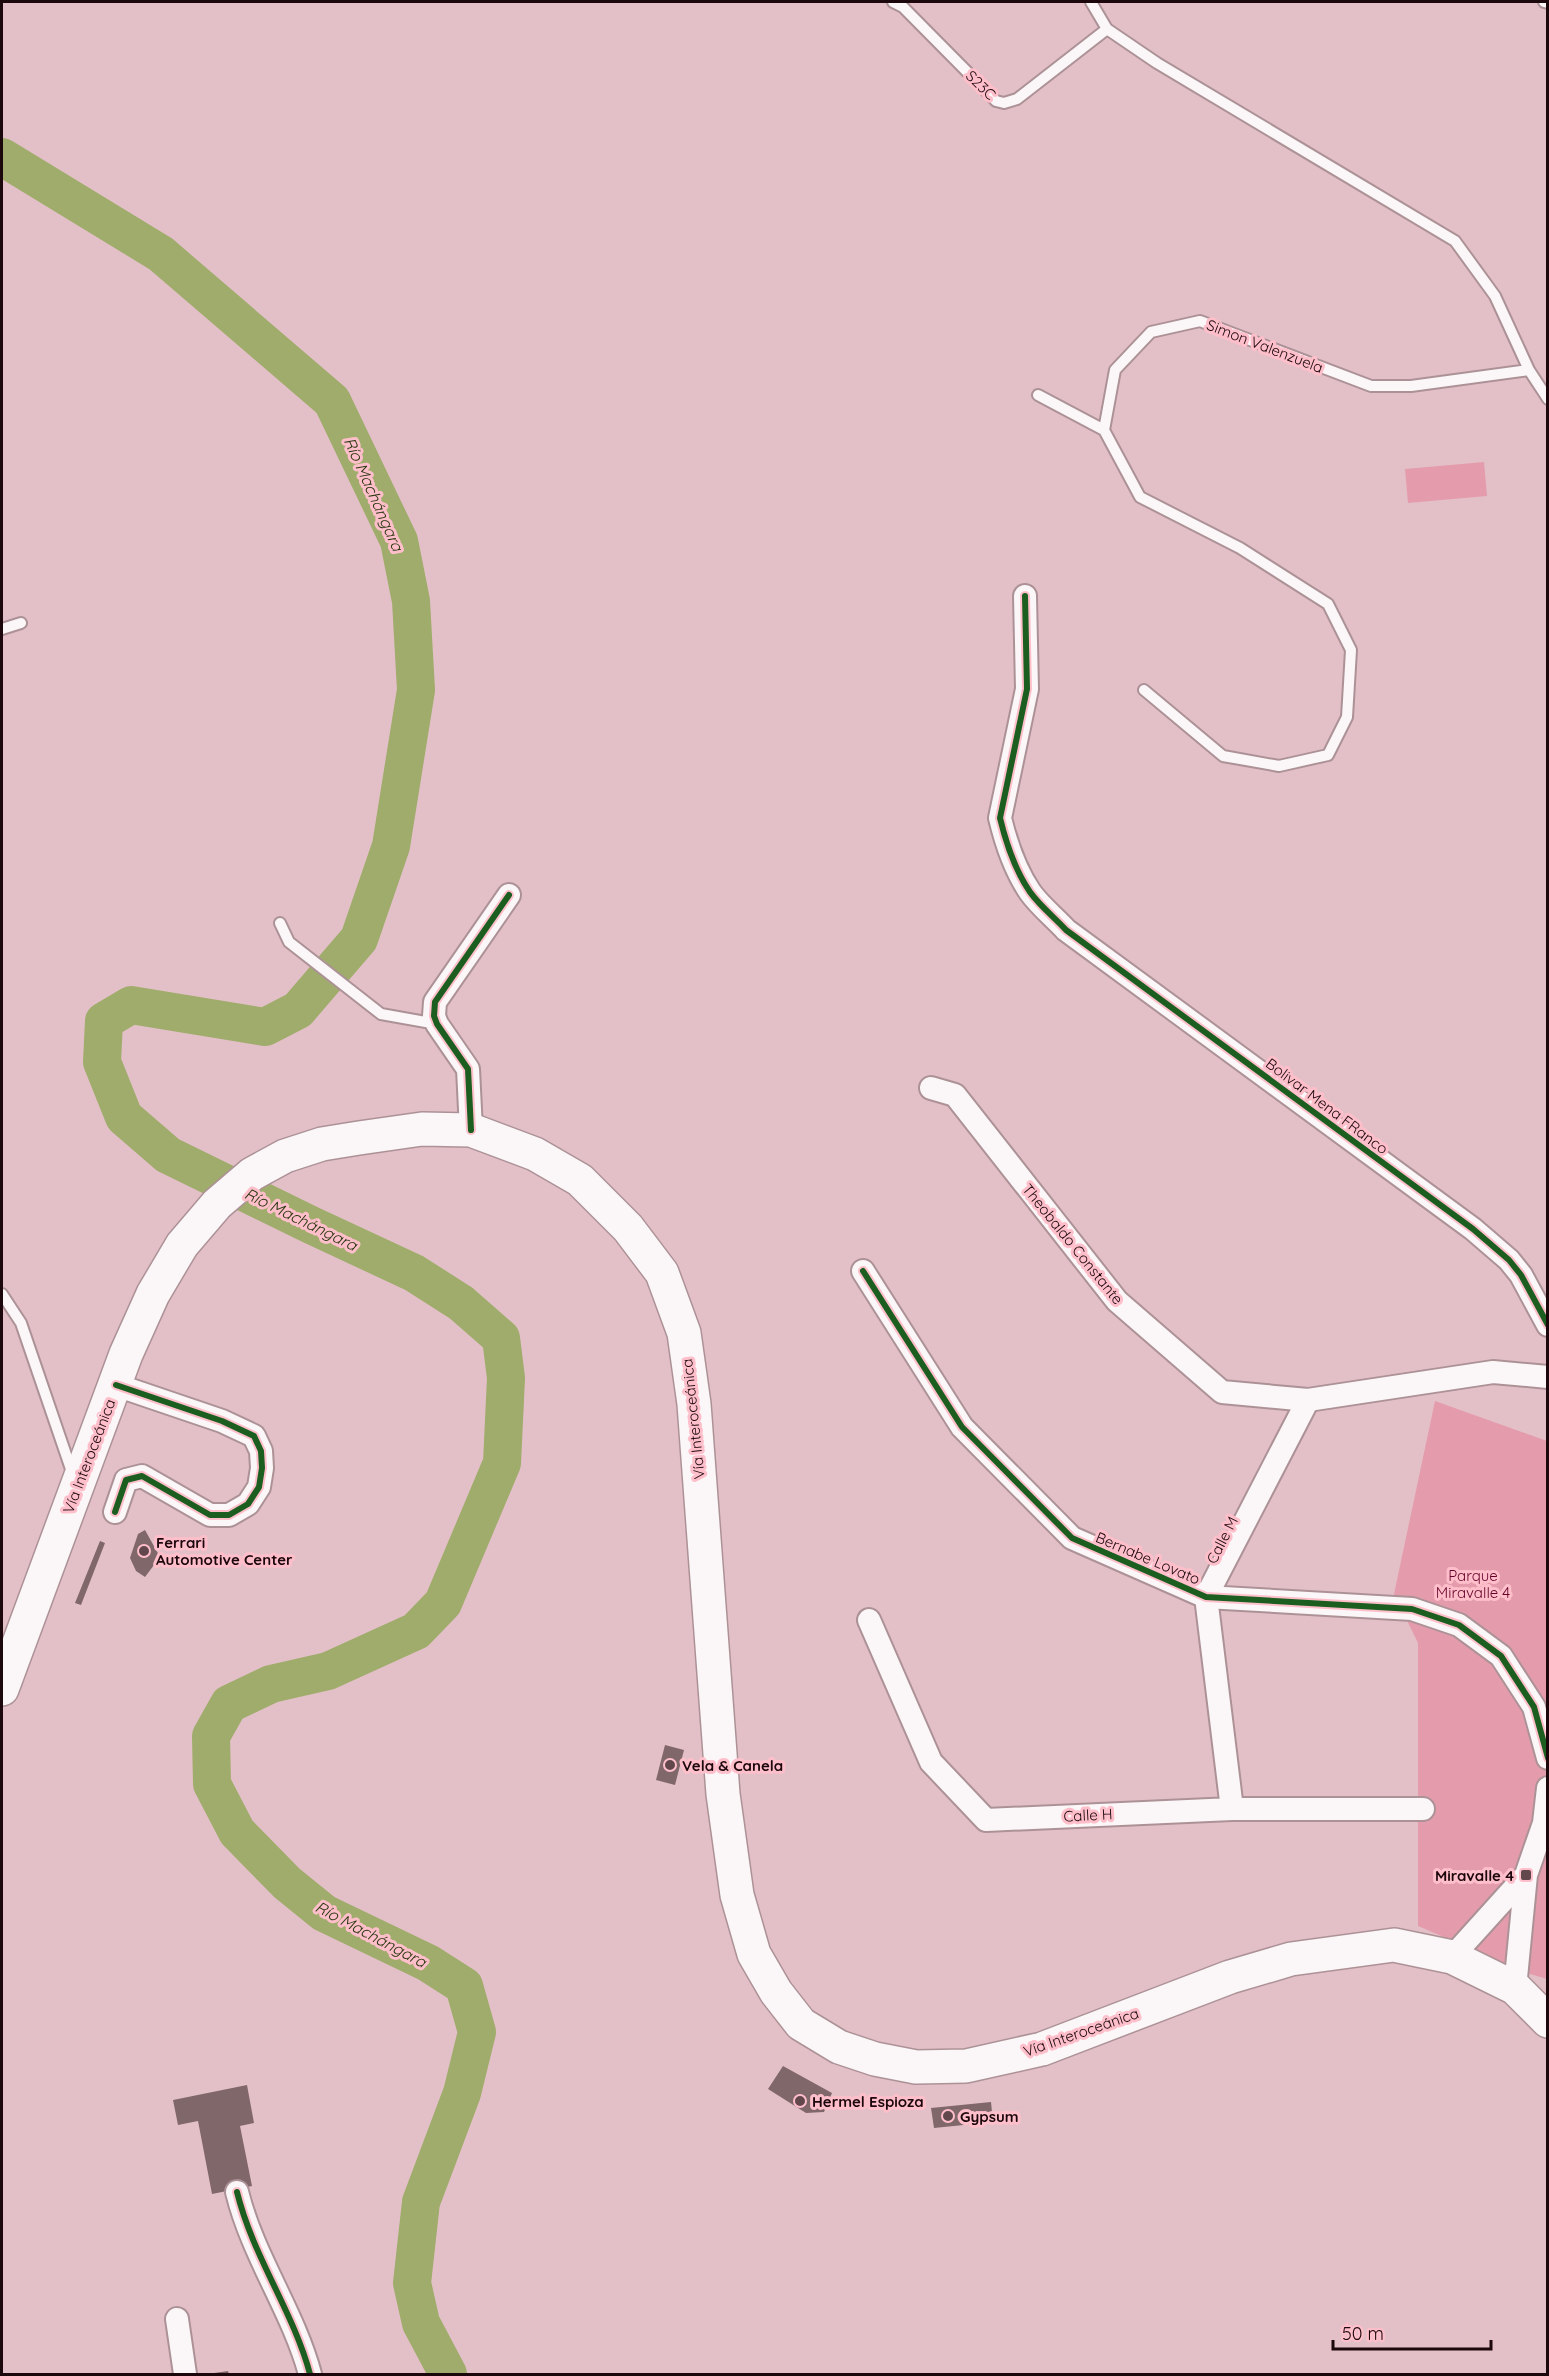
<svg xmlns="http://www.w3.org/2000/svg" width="1549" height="2376" font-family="Quicksand,sans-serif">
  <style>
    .green { fill: #e49cac }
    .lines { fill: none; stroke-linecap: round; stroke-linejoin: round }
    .river { stroke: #9fac6b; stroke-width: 38 }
    .building { fill: #80676a }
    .lane-casing { stroke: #ac9297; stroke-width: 14 }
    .street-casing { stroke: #ac9297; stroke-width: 26 }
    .primary-casing { stroke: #ac9297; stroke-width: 36 }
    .lane { stroke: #fbf6f7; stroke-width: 10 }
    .street { stroke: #fbf6f7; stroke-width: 22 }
    .primary { stroke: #fbf6f7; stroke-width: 33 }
    .cycleway-casing { stroke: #febfcb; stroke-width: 10 }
    .cycleway { stroke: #1b5e20; stroke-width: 6 }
    .poi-dot { fill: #62484d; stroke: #febfcb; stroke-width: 2 }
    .labels { text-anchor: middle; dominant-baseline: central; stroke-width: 6; stroke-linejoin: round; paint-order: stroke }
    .street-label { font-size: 15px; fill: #1c070c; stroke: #febfcb }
    .poi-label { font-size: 15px; font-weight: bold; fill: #1c070c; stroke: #febfcb; text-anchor: start }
    .park-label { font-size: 15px; fill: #640129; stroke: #febfcb }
    .water-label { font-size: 16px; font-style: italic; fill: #28360e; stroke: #febfcb }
  </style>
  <rect width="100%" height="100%" fill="#e3c0c7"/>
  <path class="green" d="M1484,462L1487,496L1408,503L1405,469Z
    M1435,1401L1547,1441V1979L1530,1974L1418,1926V1643L1394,1594Z"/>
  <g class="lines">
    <path class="river" d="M2,157L161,254L332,401L399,541L411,601L416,690L391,846L359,939L298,1010L265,1027L131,1005L104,1021L102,1062L124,1117L168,1155L311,1225L414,1273L461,1303L501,1338L506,1378L502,1463L443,1603L416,1631L328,1671L271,1684L229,1704L211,1736L212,1784L237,1832L287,1883L324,1913L428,1963L464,1986L477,2032L462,2093L421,2202L412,2283L421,2323L448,2374"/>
  </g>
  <path class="building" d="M145,1530L160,1557L145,1577L136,1571L130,1558L138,1534Z
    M100,1541L105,1543L81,1605L75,1603Z
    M665,1745L684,1750L675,1785L656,1780Z
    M783,2066L832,2093L824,2112L806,2113L768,2089Z
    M247,2085L254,2123L240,2126L252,2186L212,2194L198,2121L178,2125L173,2100Z
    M991,2102L993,2122L934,2128L931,2108Z
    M228,2371L229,2374H214V2373Z"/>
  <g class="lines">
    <g class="lane-casing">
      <path id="lane" d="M893,2L903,7L996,101L1004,103L1017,99L1107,29
        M1091,2L1107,29L1157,63L1455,241L1495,296L1529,370L1548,399
        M1544,2L1548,3
        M1038,395L1104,430
        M2,629L21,623
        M1144,690L1223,756L1279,766L1328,755L1347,717L1351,650L1328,604L1240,548L1140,497L1104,430L1115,370L1151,332L1200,321L1371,386H1411L1529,370
        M280,923L289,942L381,1014L437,1024
        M2,1294L21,1323L73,1475"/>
    </g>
    <g class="street-casing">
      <path id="street" d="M1025,596L1027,689L1000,818C1006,843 1015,870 1030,892C1040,906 1055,918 1066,930L1473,1229L1509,1260L1521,1275L1548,1325
        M931,1088L955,1095L1117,1301L1222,1392L1308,1400L1493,1372L1548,1377
        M471,1130L468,1069L437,1024L434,1016L435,1002L509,895
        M863,1271L962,1427L1072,1538L1206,1597L1412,1609L1459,1625L1501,1656L1534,1707L1548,1758
        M115,1512L126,1480L142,1476L210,1515H229L248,1504L259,1487L262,1468L261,1451L254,1436L222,1421L116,1385
        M869,1620L931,1762L986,1820L1232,1809H1423
        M1232,1809L1206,1597L1308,1400
        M1452,1957L1526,1875
        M1515,1988L1526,1875L1544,1823L1548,1788
        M237,2192C253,2257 293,2311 310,2374
        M177,2319L185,2374"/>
    </g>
    <g class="primary-casing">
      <path id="primary" d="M2,1689L126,1354L153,1294L182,1245L217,1204L252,1174L285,1156L322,1144L359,1138L422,1129L471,1130L535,1154L580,1180L628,1228L662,1273L684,1333L694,1404L723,1794L737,1895L754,1954L776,1992L801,2024L839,2047L875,2059L916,2067L966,2066L1042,2049L1230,1977L1291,1959L1394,1945L1452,1957L1515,1988L1548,2021"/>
    </g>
    <use href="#lane" class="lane"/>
    <use href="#street" class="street"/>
    <use href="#primary" class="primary"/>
    <g class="cycleway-casing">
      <path id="cycleway" d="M1025,596L1027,689L1000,818C1006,843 1015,870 1030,892C1040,906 1055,918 1066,930L1473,1229L1509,1260L1521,1275L1548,1325
        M471,1130L468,1069L437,1024L434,1016L435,1002L509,895
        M863,1271L962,1427L1072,1538L1206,1597L1412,1609L1459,1625L1501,1656L1534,1707L1548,1758
        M115,1512L126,1480L142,1476L210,1515H229L248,1504L259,1487L262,1468L261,1451L254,1436L222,1421L116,1385
        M237,2192C253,2257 293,2311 310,2374"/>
    </g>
    <use href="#cycleway" class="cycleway"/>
  </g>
  <g class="poi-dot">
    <circle cx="144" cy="1551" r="6"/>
    <circle cx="670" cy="1765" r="6"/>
    <rect x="1520" y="1869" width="12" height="12" rx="3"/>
    <circle cx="800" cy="2101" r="6"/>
    <circle cx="948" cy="2116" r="6"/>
  </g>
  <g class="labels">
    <g class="street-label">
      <text transform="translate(981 85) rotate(44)">S23C</text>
      <text transform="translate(1265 346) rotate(21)">Simon Valenzuela</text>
      <text transform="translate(1327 1106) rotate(37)">Bolivar Mena FRanco</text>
      <text transform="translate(1073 1244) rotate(51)">Theobaldo Constante</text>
      <text transform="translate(693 1419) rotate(-96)">Vía Interoceánica</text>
      <text transform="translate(89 1456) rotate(-69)">Vía Interoceánica</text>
      <text transform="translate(1222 1540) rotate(-63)">Calle M</text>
      <text transform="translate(1148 1558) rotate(23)">Bernabe Lovato</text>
      <text transform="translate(1088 1815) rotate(-3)">Calle H</text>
      <text transform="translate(1081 2032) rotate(-19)">Vía Interoceánica</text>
    </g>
    <g class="poi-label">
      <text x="156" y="1542">Ferrari<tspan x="156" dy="17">Automotive Center</tspan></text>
      <text x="682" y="1765">Vela &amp; Canela</text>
      <text x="1514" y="1875" text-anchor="end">Miravalle 4</text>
      <text x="812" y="2101">Hermel Espioza</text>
      <text x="960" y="2116">Gypsum</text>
    </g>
    <g class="park-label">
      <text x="1473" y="1575">Parque<tspan x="1473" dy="17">Miravalle 4</tspan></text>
    </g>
    <g class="water-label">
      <text transform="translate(374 494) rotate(66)">Río Machángara</text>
      <text transform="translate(301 1219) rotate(26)">Río Machángara</text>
      <text transform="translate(371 1934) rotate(28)">Río Machángara</text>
    </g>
  </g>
  <rect width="1549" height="2376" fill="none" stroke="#1c070c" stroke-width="6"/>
  <path d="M1333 2340v9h158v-9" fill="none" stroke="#1c070c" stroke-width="3"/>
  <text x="1342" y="2340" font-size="18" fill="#1c070c" stroke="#febfcb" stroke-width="4.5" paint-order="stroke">50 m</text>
</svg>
